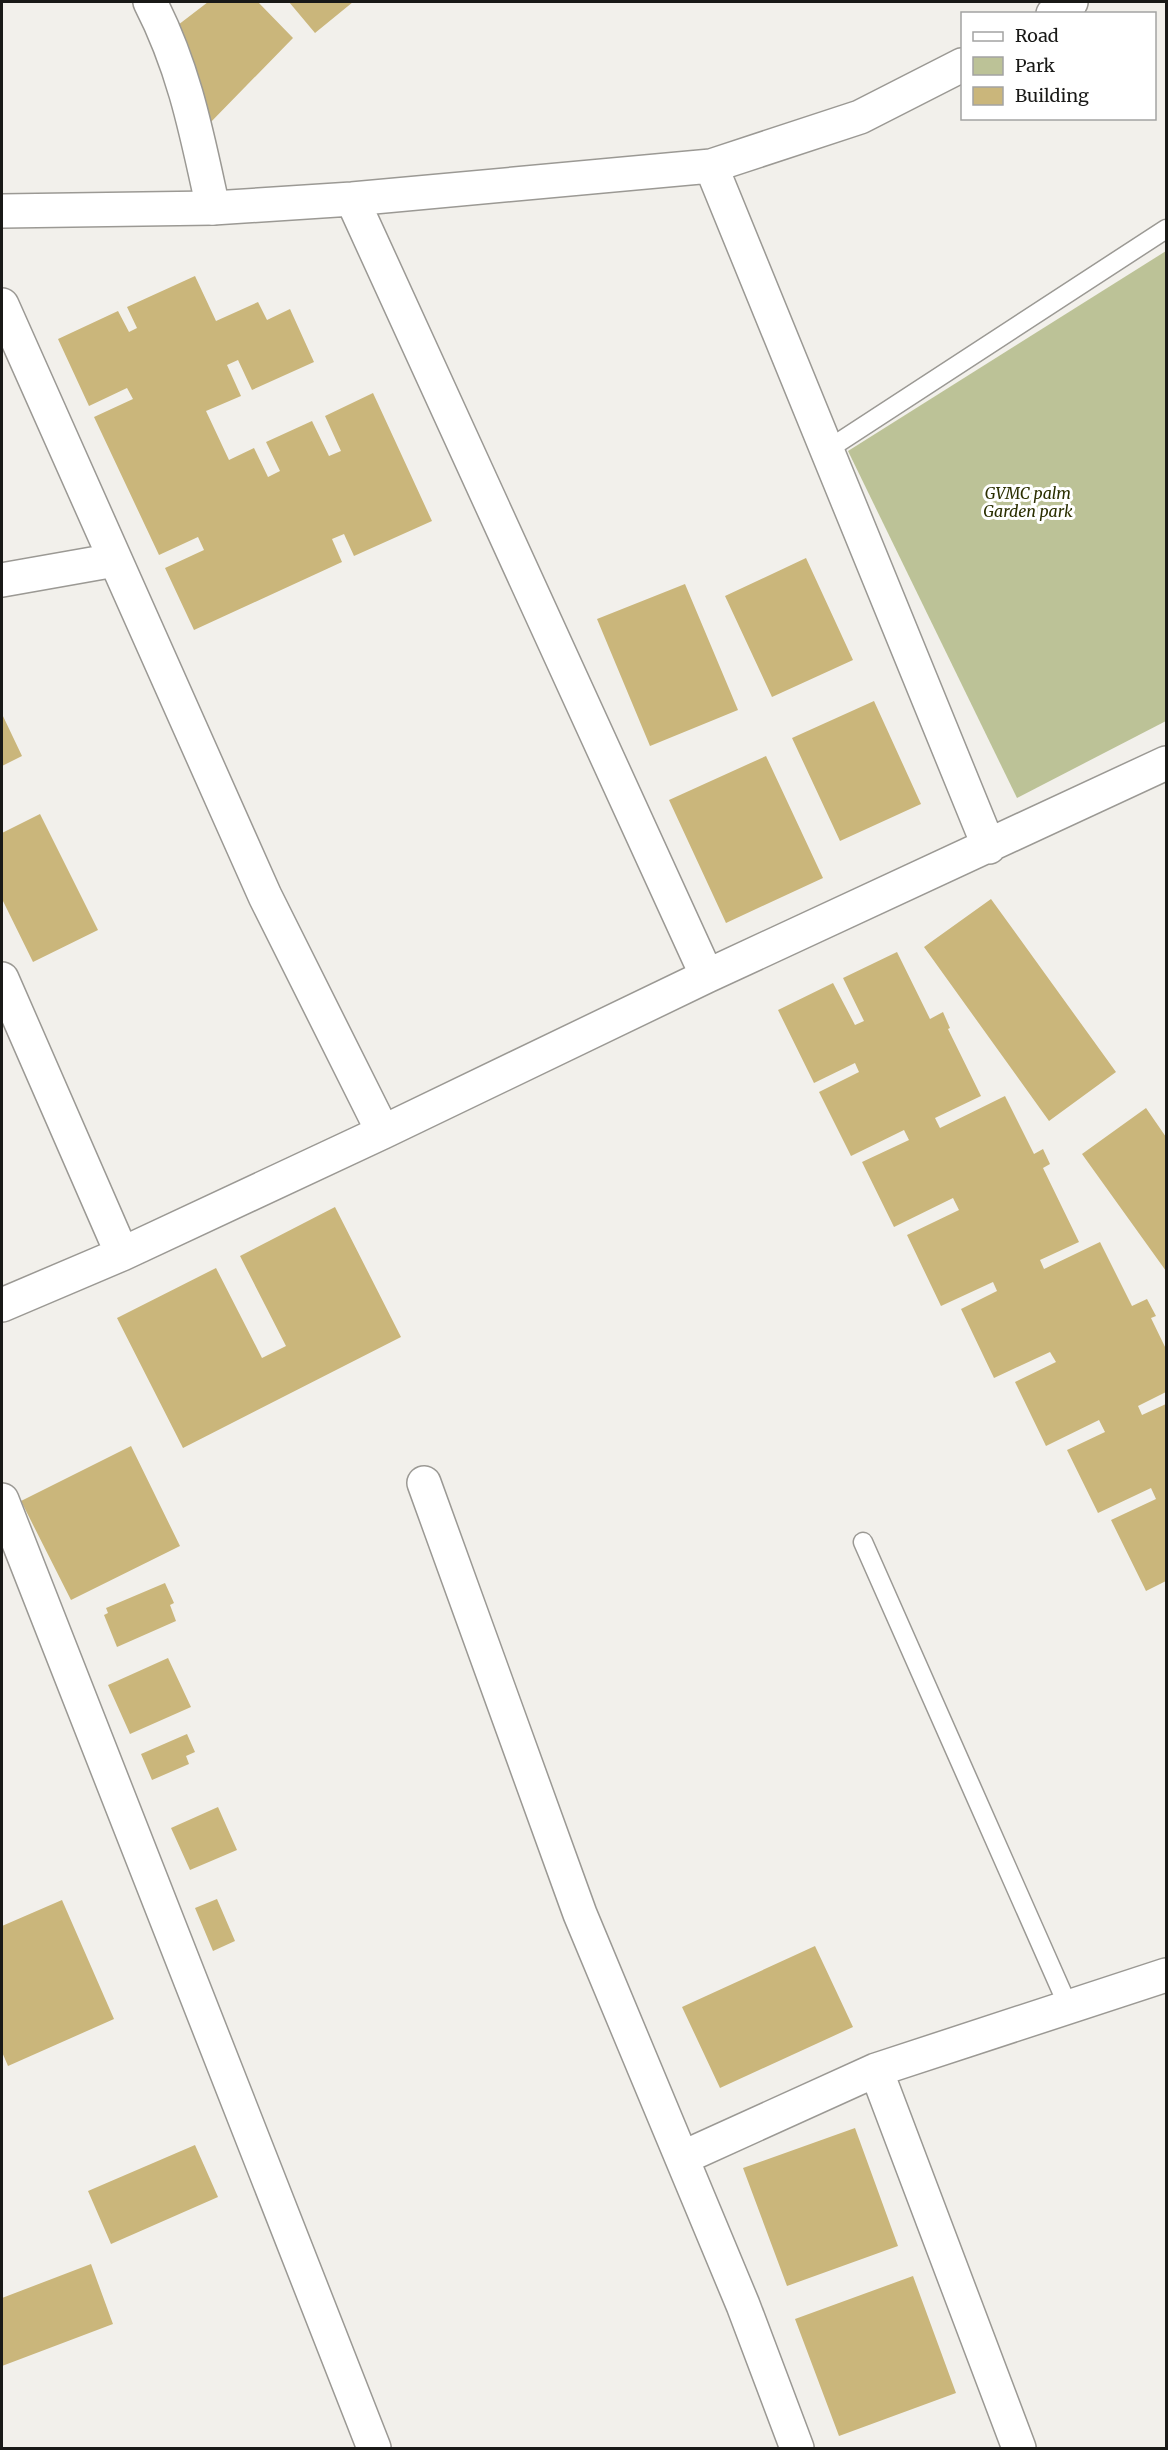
<svg xmlns="http://www.w3.org/2000/svg" width="1168" height="2450" font-family="Merriweather,serif">
  <style>
    .green { fill: #bcc297 }
    .building { fill: #cab67b }
    .lines { fill: none; stroke-linecap: round; stroke-linejoin: round }
    .service-casing { stroke: #9b9994; stroke-width: 21 }
    .minor-casing { stroke: #9b9994; stroke-width: 36 }
    .tertiary-casing { stroke: #9b9994; stroke-width: 36 }
    .service { stroke: #fff; stroke-width: 18 }
    .minor { stroke: #fff; stroke-width: 33 }
    .tertiary { stroke: #fff; stroke-width: 33 }
    .labels { text-anchor: middle; dominant-baseline: central; stroke-width: 6; stroke-linejoin: round; paint-order: stroke }
    .park-label { font-size: 16px; font-style: italic; fill: #2b2f00; stroke: #fff }
  </style>
  <rect width="100%" height="100%" fill="#f2f0eb"/>
  <path class="green" d="M1166,251V721L1017,798L848,451Z"/>
  <path class="building" d="M208,2H258L293,38L208,125L178,25Z
    M289,2H353L315,33Z
    M195,276L216,321L258,302L267,320L290,309L314,362L252,390L238,360L227,365L241,396L206,411L229,460L254,448L268,477L280,471L266,442L312,421L329,456L341,451L325,416L373,393L432,521L354,556L344,534L332,539L342,562L194,630L165,568L204,550L198,537L159,555L94,417L133,399L127,388L89,406L58,339L118,311L129,332L137,328L127,307Z
    M806,558L853,660L772,697L725,596Z
    M685,584L738,710L650,746L597,619Z
    M874,701L921,804L840,841L792,738Z
    M2,714L22,756L2,766Z
    M766,756L823,878L726,923L669,800Z
    M40,814L98,930L33,962L2,899V833Z
    M991,899L1116,1072L1049,1121L924,947Z
    M897,952L930,1019L943,1012L950,1028L948,1029L981,1096L935,1118L940,1128L1005,1096L1034,1154L1043,1149L1050,1164L1043,1168L1079,1242L1040,1260L1044,1269L1100,1242L1132,1306L1147,1299L1156,1316L1151,1318L1166,1349V1392L1138,1406L1142,1415L1166,1404V1581L1146,1591L1111,1520L1156,1499L1151,1488L1098,1513L1067,1450L1105,1432L1099,1420L1046,1446L1015,1382L1056,1362L1050,1352L994,1378L961,1309L997,1291L993,1282L941,1306L907,1235L959,1210L953,1198L894,1227L862,1162L909,1140L904,1130L851,1156L819,1092L859,1072L855,1063L814,1083L778,1010L833,983L855,1025L864,1021L843,978Z
    M1146,1108L1166,1137V1271L1082,1154Z
    M335,1207L401,1337L183,1448L117,1318L216,1268L262,1358L286,1346L240,1256Z
    M131,1446L180,1546L71,1600L21,1501Z
    M165,1583L174,1603L170,1605L176,1621L117,1647L104,1615L108,1613L106,1608Z
    M168,1658L191,1707L130,1734L108,1685Z
    M187,1734L195,1752L186,1756L189,1764L152,1780L141,1754Z
    M218,1807L237,1850L190,1870L171,1828Z
    M217,1899L235,1941L213,1951L195,1908Z
    M62,1900L114,2019L8,2066L2,2052V1926Z
    M815,1946L853,2027L720,2088L682,2007Z
    M855,2128L898,2246L787,2286L743,2168Z
    M195,2145L218,2197L111,2244L88,2191Z
    M91,2264L113,2324L2,2366V2298Z
    M913,2276L956,2393L839,2436L795,2319Z"/>
  <g class="lines">
    <g class="service-casing">
      <path id="service" d="M827,450L1166,229
        M863,1542L1069,2008"/>
    </g>
    <g class="minor-casing">
      <path id="minor" d="M1053,14L1071,2
        M711,166L989,847
        M352,199L707,976
        M2,211L213,208L352,199L711,166L860,117L962,65
        M2,305L265,896L383,1132
        M2,580L115,560
        M2,979L122,1254
        M2,1305L122,1254L383,1132L707,976L1166,763
        M424,1483L580,1914L743,2305L797,2448
        M2,1500L374,2448
        M876,2070L1019,2448
        M682,2158L876,2070L1166,1975"/>
    </g>
    <g class="tertiary-casing">
      <path id="tertiary" d="M150,2C185,70 197,135 213,208"/>
    </g>
    <use href="#service" class="service"/>
    <use href="#minor" class="minor"/>
    <use href="#tertiary" class="tertiary"/>
  </g>
  <g class="labels">
    <g class="park-label">
      <text x="1028" y="493">GVMC palm<tspan x="1028" dy="18">Garden park</tspan></text>
    </g>
  </g>
  <rect width="1168" height="2450" fill="none" stroke="#191917" stroke-width="6"/>
  <rect x="961" y="12" width="195" height="108" fill="#ffffff" stroke="#a3a3a2" stroke-width="1.5"/>
  <rect x="973" y="32" width="30" height="9" fill="#ffffff" stroke="#a3a3a2" stroke-width="1.5"/>
  <text x="1015" y="42" font-size="18" fill="#191917">Road</text>
  <rect x="973" y="57" width="30" height="18" fill="#bcc297" stroke="#a3a3a2" stroke-width="1.5"/>
  <text x="1015" y="72" font-size="18" fill="#191917">Park</text>
  <rect x="973" y="87" width="30" height="18" fill="#cab67b" stroke="#a3a3a2" stroke-width="1.5"/>
  <text x="1015" y="102" font-size="18" fill="#191917">Building</text>
</svg>
